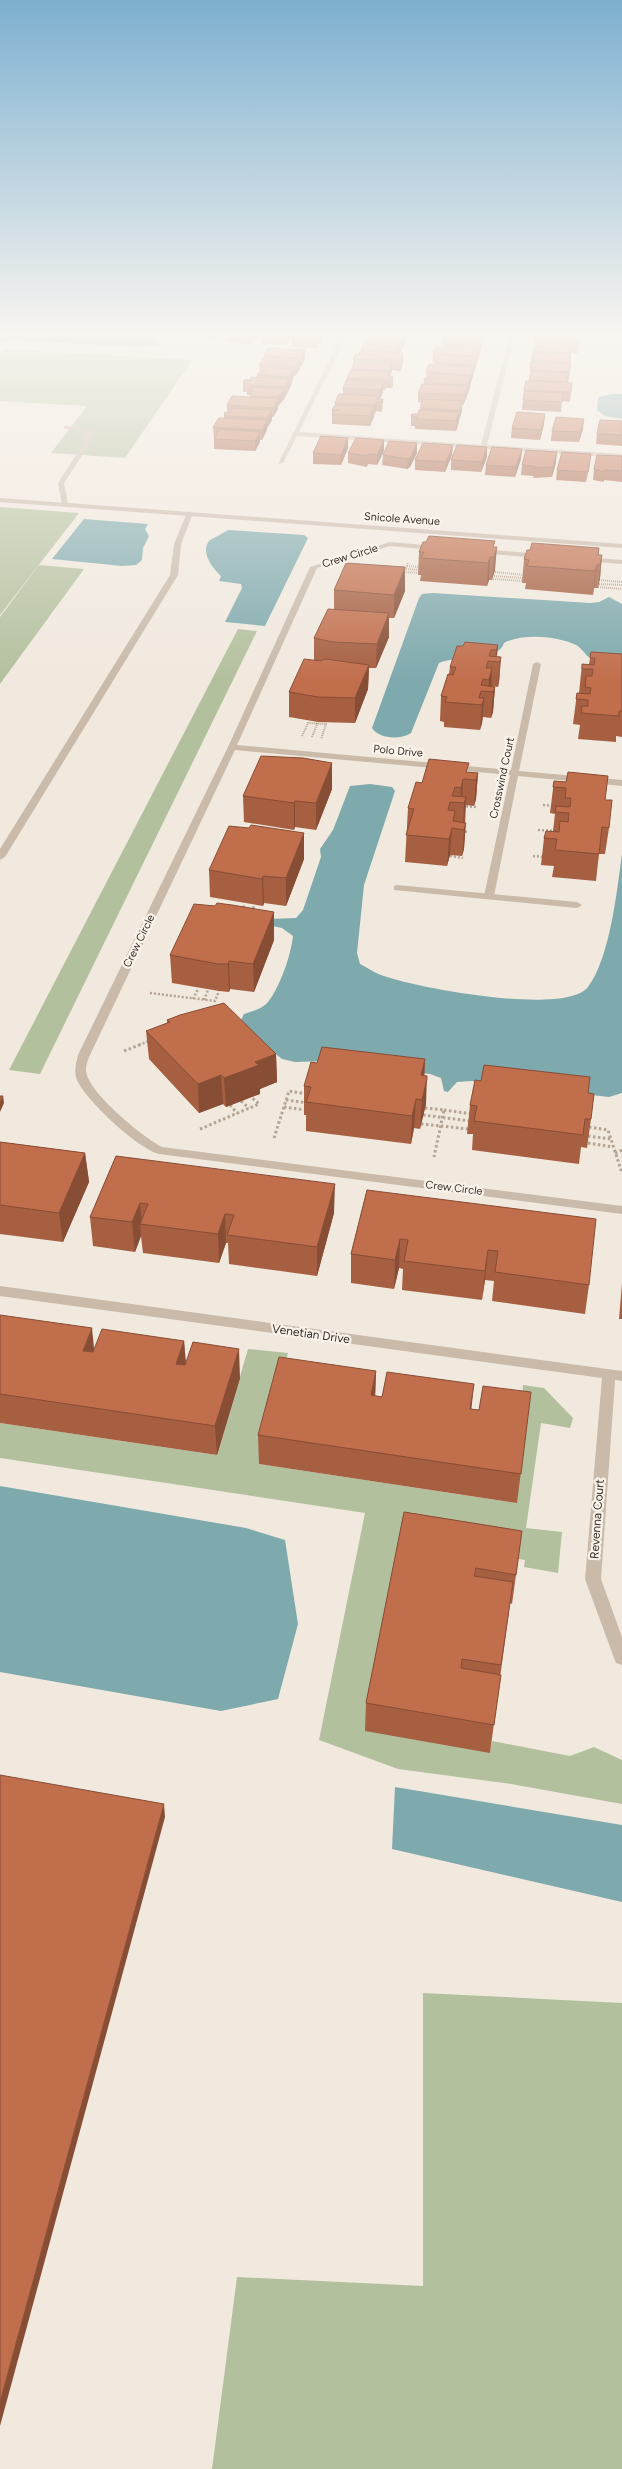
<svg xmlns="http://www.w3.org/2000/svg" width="622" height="2469" font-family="Figtree,sans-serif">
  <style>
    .green { fill: #b3c09e }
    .water { fill: #7ea9ad }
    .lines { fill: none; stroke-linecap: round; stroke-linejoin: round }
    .path-far2 { stroke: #b5a494; stroke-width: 2; stroke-dasharray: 1 1; stroke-linecap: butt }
    .path-far1 { stroke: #b5a494; stroke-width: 2.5; stroke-dasharray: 2 2; stroke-linecap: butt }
    .path { stroke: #b5a494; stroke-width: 3; stroke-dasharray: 2.5 2.5; stroke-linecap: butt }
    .service { fill: #c9baaa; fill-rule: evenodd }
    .minor { fill: #c9baaa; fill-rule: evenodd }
    .tertiary { fill: #c9baaa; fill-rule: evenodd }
    .wall { fill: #a65f41 }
    .shaded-wall { fill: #874d35 }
    .building { fill: #c16e4c; stroke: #874d35 }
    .labels { text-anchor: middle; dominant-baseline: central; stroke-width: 4.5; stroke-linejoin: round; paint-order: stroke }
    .far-street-label { font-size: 11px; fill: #372e29; stroke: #f9f3ea }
    .street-label { font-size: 12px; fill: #372e29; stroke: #f9f3ea }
  </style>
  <rect width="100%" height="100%" fill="#f1e9de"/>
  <path class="green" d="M4,349L192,360L125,458L51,453L87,406L0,401V353Z
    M0,507L79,513L0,615Z
    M39,565L84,569L0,684V617Z
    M238,629L257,631L40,1074L9,1070Z
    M248,1349L288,1353L259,1464L517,1503L523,1385L544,1388L573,1418L570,1428L541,1423L526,1528L562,1532L558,1573L524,1567L525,1560L402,1541L490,1753L492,1741L570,1756L594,1747L622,1760V1804L511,1784L398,1769L319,1740L365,1513L0,1458V1423L217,1455Z
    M423,1993L622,2003V2469H212L237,2277L423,2286Z"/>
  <path class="water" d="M0,336H150L156,339L158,345L137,347L12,340L0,343Z
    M612,394H622V419L605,416L597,410L598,397Z
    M84,519L148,524L145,529L149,536L143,548L142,560L136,565L122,566L52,559Z
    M228,530L304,535L308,538L265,626L225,622L242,588L241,584L219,581L221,576C213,569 199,551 210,540C212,539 225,532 228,530Z
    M433,593L590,603L599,602L609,597L622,604V673C612,668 600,665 590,658C585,655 582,648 576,645C558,636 522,633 504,643C500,661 454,656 439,663L411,733C401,740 379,739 372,728L419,598L422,594Z
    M370,784L392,787L395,791L364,885L357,953L360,964C368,968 376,974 384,976C417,988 566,1016 588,987C610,958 617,890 622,854V1093L609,1097L471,1081L457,1082L448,1092L444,1091L441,1078L430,1074L325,1061L295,1062L282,1059L245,1030L241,1020L244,1014C253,1011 262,1009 268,1002C280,987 291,955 293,936L282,928L267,925V919L296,918L303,910L321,857L320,849L333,830L350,786Z
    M0,1486L246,1528L285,1540L298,1624L278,1699L221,1711L0,1672Z
    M395,1787L622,1825V1902L392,1849Z"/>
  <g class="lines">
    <path class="path-far2" d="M408,563L404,572L419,573
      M407,566L421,567
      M406,569L420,570
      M495,572L524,575
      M494,576L523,578
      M493,579L523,581
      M599,580L622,582
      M599,584L622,585
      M598,587L622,589
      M302,736L308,723L326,724L321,739
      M312,737L318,722"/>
    <path class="path-far1" d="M543,805L555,806
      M462,806L476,807
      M538,830L555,831
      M461,831L469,832
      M450,856L463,858
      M533,856L545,857
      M242,911L245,904
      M252,912L254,905
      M150,993L215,1001L219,991
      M193,999L198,989
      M204,1000L208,990
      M139,1045L149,1041"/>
    <path class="path" d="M124,1051L142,1044
      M286,1100L308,1103
      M241,1101L249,1108
      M230,1105L237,1113
      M284,1107L306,1110
      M425,1108L444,1110L434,1157
      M444,1110L472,1114
      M423,1115L470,1121
      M421,1124L469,1129
      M589,1127L608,1130L622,1173
      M200,1129L259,1104L251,1097
      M588,1136L611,1139
      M274,1138L289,1091L307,1094
      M588,1143L613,1147
      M615,1153L622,1150"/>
    <path class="service" d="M63,426L95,429L88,446L64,483L68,504L65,506L62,504L58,483L82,446L88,431L65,429Z
      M397,885L577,902L582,905L577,908L394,890V886Z"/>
    <path class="minor" d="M341,336H347L299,432L481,445L509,336H515L487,445L622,454V458L297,436L283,463L278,464Z
      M190,511L193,513L181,544L178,575L5,857L0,860V849L170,575L174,544L187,513Z
      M390,542L436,546L440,548L436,550L390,546L317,568L237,745L511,770L533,664L537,662L541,664L519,771L622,780V786L518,776L494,896L489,899L484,896L510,775L235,750L90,1055C88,1059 86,1066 86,1070C86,1091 143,1137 162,1147L622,1206V1214L159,1154C137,1148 88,1102 78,1082C73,1072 76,1064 78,1055L228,747L310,567Z
      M481,549L541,554L545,556L541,558L478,553L477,551Z
      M583,557L622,560V564L586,561H583Z
      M0,1286L622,1371V1381L615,1380L601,1579L622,1637V1665L616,1663L614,1658L585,1579L602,1378L0,1296Z"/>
    <path class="tertiary" d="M0,498L622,544V548L0,502Z"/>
  </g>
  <path class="wall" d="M200,336H219L211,339Z
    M226,336H259L249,344L226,341Z
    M261,336H291L285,345L262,344Z
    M293,336H323V337L317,348L292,347V338Z
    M367,336H407L401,352H400V353H403V363L400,371L392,370L390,376H393V385L392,388H386L385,390H383L380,399H383L382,412L376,411L374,415L370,426L332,424V410L335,405V403L343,394V388L347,380V378L352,370L353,365V358L359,354L365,342Z
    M446,336H485L479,356H478L467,396L463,405H462V411L456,431L415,429V426H411V416L418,414L420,410L422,403L418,402V393L424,384V380L426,378V372L436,365V363H433V353L442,346Z
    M580,336L578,353H571L570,373L568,383L571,393L570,402L562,401L561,412L522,410L524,390L529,381L530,375V362H531L533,352H534L535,342Z
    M305,350V359L301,367H300V369L295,376H293L291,387H290V388L285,397V398L278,406V409L273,417H272V420L267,428V430L262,440H260V442L255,451L214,449V439L215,437H214L213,427L224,418V415L227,413V405L250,397V395H247V392H243V382L257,377V375L260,372L259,364L264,357V356Z
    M622,421V446L596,444L597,434Z
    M544,424L540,440L511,438L512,428Z
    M583,429L579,442L551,441L552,431Z
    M417,443V453L410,467L407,469L382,465L383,455Z
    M453,445L452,455L445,472L415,470V460Z
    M487,447V457L481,472L451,470V460Z
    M348,448L341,465L313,464V453Z
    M522,449L521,459L515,477L485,475L486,465Z
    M384,451L377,465L368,464L367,467L348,463V453Z
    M622,456V482L604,480V482L593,480L594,469Z
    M556,462L552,477L533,478L534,476L521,475L522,465Z
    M590,464L586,482L556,480L557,470Z
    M495,547V570L492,580H489L487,586L420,581L421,575H418L419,552Z
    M599,548V555H602L600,578L598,588H594L593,595L525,589L526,583H522L524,559Z
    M334,590L405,591L394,618H389V637L376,668H369L368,689L355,723L318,722L289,717V692L314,660V638L334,609Z
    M498,645L497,657H501L499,682L498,687L491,686L495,687L493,712L491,718L483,717L482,723L480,730L444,727V722L440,721L441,696L449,674L450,667L463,646Z
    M591,652L622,654V737L616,736V742L578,739L580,725L573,724L577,693H579L582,664H589Z
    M332,763V789L316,830L295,827L294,830L244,822L243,796Z
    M468,772L478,773L476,799L474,806L466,805L464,849L462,856L450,855L447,866L405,862L408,808L422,783Z
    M554,781L605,800L609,828L605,854H599L596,881L552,877L554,866L541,865L544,838L553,831L555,814L550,813Z
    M304,833V859L286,906L264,903L263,906L210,897L209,870Z
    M274,912V940L254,992L230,989L229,992L219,991L172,983L170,955Z
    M167,1020L276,1054L277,1082L260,1089V1094L251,1097L226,1107L223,1104L199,1113L149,1059L146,1031L167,1023Z
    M425,1059L424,1075L426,1104L420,1129L414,1128L411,1144L306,1131V1115H304V1086L317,1063Z
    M588,1093L591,1119L587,1148L581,1147L579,1164L472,1150L473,1134H467L470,1105Z
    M0,1142L85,1153L89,1182L63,1242L0,1234Z
    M116,1156L334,1213L317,1276L229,1264L228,1243H226L219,1263L143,1253L141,1236L135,1252L93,1246L90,1217Z
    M367,1190L589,1285L585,1314L492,1301L494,1281L485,1280L482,1300L402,1290L403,1269L399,1268L394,1289L351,1283V1254Z
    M622,1283V1319H619Z
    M0,1315L94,1349L184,1341L186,1362L240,1378L217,1455L0,1423Z
    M376,1371L375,1396L479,1410L531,1392L517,1503L259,1464L258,1435Z
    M404,1512L522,1531L512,1604L510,1603L490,1753L365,1731L366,1703Z"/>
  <path class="shaded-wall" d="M211,336H219L211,339Z
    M249,336H259L249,344Z
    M286,336H291L285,345Z
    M319,336H323V337L317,348V339Z
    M405,336H407L405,343Z
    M405,336L404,344L401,352L402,343Z
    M483,336H484V339L482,347Z
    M482,339L481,348L479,356L480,346Z
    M401,344L400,353L397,361V352Z
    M479,348L478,357L476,365V356Z
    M305,350V359L301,367V358Z
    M403,353V363L400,371V361Z
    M476,357V367L473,375L474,365Z
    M300,359V369L295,376V367Z
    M392,363V372L389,378L387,376Z
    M473,367V376L468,394V385Z
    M293,369V378L291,387L290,377Z
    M387,378L386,388L385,390L386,380Z
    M289,379L290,388L285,397V387Z
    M384,382L383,392L380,400V390Z
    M468,386L467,396L463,405L464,395Z
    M285,389V398L278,406V409L273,417V408L277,400V397Z
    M377,401L376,411L374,415L375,405Z
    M462,401V411L459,420L460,410Z
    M374,407V417L370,426V416Z
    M272,410V420L267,428V418Z
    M459,412V422L456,431V421Z
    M545,414L544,424L540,440L541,430Z
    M584,419L583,429L579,442L580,432Z
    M267,420V430L262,440V430Z
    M260,432V442L255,451V441Z
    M348,438V448L341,465V455Z
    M384,440V451L377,465V455Z
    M417,443V453L410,467L407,469L408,459Z
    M453,445L452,455L445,472L446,462Z
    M487,447V457L481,472L482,462Z
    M522,449L521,459L515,477L516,467Z
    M557,452L556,462L552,477L553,467Z
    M497,547L495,570L492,580L494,557Z
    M602,555L600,578L598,588L600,565Z
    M490,557L489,580L487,586L488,563Z
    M597,565L594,588L593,595L595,571Z
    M405,567V591L394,618V595Z
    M389,613V637L376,668L377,644Z
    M498,645L496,662H495L496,650Z
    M501,657L499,682L498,687L500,662Z
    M369,665L368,689L355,723V698Z
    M492,668L491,692H488L489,680Z
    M495,687L493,712L491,718L493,692Z
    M484,698L482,723L480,730L482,705Z
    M332,763V789L316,830V803Z
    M478,773L476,799L474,806L476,780Z
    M463,779L462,803H460L461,788Z
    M466,797L464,823L463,829L464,803Z
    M295,801V827L294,830V803Z
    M466,823L464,849L462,856L464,830Z
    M452,828L450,855L447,866L449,839Z
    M304,833V859L286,906V878Z
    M263,876L264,903L263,906L262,879Z
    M274,912V940L254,992L253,964Z
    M229,961L230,989L229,992L228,964Z
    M276,1054L277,1082L260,1089V1094L226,1107L224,1078L255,1062Z
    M425,1059L424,1088L421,1075Z
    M221,1075L223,1104L199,1113L198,1084Z
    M427,1076L426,1104L420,1129L422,1100Z
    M3,1096L4,1103L0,1112V1103Z
    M416,1099L414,1128L411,1144L412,1116Z
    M85,1153L89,1182L63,1242L59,1213Z
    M335,1184L334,1213L317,1276V1247Z
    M140,1203L142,1224H140L141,1236L135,1252L132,1222Z
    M225,1214L226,1243L219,1263L218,1234Z
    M400,1239L399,1268L394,1289L395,1260Z
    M488,1250L485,1280L482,1300L485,1271Z
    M92,1328L95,1358L83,1351Z
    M184,1341L186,1370L176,1364Z
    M239,1349L240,1378L217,1455L215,1426Z
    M376,1371L375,1400L371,1395Z
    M474,1384L471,1413L470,1409Z
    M164,1804L165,1817L0,2426V2402Z"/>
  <path class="building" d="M293,336H319L317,339L292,338Z
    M367,336H404L402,343L365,341Z
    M446,336H483L482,338Z
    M537,336H580L579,344L535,342Z
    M445,337L482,339L480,346L442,345Z
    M364,342L401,344L397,352L361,350Z
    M536,343L571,345L570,353L534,351Z
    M436,346L479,348L476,356L433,353Z
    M268,348L305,350L301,358L264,356Z
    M360,351L403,353L400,361L356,359L353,358L356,354H359Z
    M533,352L571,354L569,362L531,360Z
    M438,355L476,357L474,365L436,363Z
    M264,357L300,359L295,367L259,364Z
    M355,361L392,363L389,370L352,369Z
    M530,362L571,364L569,372L531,370Z
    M429,364L473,367L471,375L426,372Z
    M266,367L293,369L290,377L257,375L259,372L263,373Z
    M351,370L389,372L387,376H393L392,378H387L386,380L347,378Z
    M531,371L568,373L567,382L529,380Z
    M432,374L471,376L468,385L429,383V380H424L425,378H430Z
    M251,377L289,379L285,387L247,385L248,383L243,382L244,380H250Z
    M346,380L384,382L380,390L343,388Z
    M526,381L572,383L571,392L524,390Z
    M422,384L468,386L464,395L418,393Z
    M251,387L285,389L277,397L250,396L253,390H250Z
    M525,391L563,393L562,402L523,400Z
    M339,394L378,396L377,399H383L382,402L377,401L375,405L335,403Z
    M232,396L278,399L273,408L227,405Z
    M423,399L462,401L460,410L420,408Z
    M335,405L374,407L370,416L332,414L334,411L340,410H332Z
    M233,408L272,410L267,418L228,416L224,415L225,412L230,413Z
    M419,410L459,412L456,421L416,419L417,417L411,416L412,414H418Z
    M517,412L545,414L541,430L512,428Z
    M556,417L584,419L580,432L552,431Z
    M219,418L267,420L262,430L213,427Z
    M600,420L622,421V435L597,434Z
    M219,429L260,432L255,441L214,439Z
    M321,436L348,438L341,455L313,453Z
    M356,438L384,440L377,455L368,454V456L348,453Z
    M389,441L417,443L411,457L408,459L383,455Z
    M423,443L453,445L446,462L415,460Z
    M457,445L487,447L482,462L451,460Z
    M492,447L522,449L516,467L486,465Z
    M526,450L557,452L553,467L534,468L535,466L522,465Z
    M562,452L591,454L588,472L557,470Z
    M597,455L622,456V471L605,470V472L594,469Z
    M429,536L495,541L493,547H497L494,557H490L488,563L421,558L424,552H419L423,542H426Z
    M532,543L599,548L598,555H602L600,565H597L595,571L527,566L529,560L524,559L527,550H530Z
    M346,563L405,567L394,595L334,590Z
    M328,609L389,613L377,644L333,642L314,638Z
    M465,642L498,645L496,650H491L489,656L501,657L500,662L488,661L486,668H492L489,680L483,679L481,685L495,687L493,692L481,691L479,698H484L482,705L445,702L447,697L441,696L448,674L453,675L456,667H450L457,646H463Z
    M591,652L622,654V711H619V716L581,713L582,706H588V700L576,699L577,693L590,694L591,688L585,687L586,676H592L593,669H582V664L594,665L595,658H590Z
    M304,659L321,661L325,659L369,665L355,698L318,697L289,692Z
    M261,756L303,758L332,763L316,803L295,801L294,803L243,796Z
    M429,759L469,763L466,772L478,773L476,780L463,779L461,788L455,787L452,796L466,797L464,803L450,802L448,810L455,811L453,821L466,823L464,830L452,828L449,839L406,835L414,809L408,808L416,782L422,783Z
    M568,772L608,776L605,800H612L609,828L602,827L599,854L555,850L557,839L544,838L546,831L559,832L560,821L568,822L569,813L555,812L556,806L570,807L571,798H565L566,788L553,787L554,781L566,782Z
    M251,825L304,833L286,878L263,876L262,879L209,870L229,826L249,828Z
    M217,903L232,905L274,912L253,964L229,961L228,964H218L170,955L194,904L215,906Z
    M224,1003L276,1054L255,1062L259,1065L251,1068L224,1078L221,1075L198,1084L146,1031L170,1022L167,1020L180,1015Z
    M322,1047L425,1059L421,1075L427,1076V1079L422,1100L416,1099L412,1116L306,1102L311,1087L304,1086L311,1062L317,1063Z
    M484,1065L590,1077L588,1093L594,1094L591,1119H585L583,1135L474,1121L477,1106L470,1105L475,1080L481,1081Z
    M0,1096H3L0,1103Z
    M0,1142L85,1153L59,1213L0,1205Z
    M116,1156L335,1184L317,1247L227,1235L234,1215L225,1214L218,1234L140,1224L148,1204L140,1203L132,1222L90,1217Z
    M367,1190L596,1219L589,1285L495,1272L498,1251L488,1250L485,1271L404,1261L408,1240L400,1239L395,1260L351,1254Z
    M0,1315L92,1328L83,1351L93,1352L102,1329L184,1341L176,1364L185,1365L193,1342L239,1349L215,1426L0,1394Z
    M279,1357L376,1371L371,1395L382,1397L387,1372L474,1384L470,1409L479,1410L483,1386L531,1392L521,1474L258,1435Z
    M404,1512L522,1531L516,1575L476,1568L474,1576L513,1582L501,1665L462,1659L461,1668L501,1675L494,1725L366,1703Z
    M0,1775L164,1804L0,2402Z"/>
  <linearGradient id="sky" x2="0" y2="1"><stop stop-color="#7db0d0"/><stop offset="0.49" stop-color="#f9f5f0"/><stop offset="1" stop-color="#f9f5f0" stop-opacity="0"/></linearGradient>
  <rect width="622" height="681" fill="url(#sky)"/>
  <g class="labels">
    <g class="far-street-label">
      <text transform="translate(402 519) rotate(4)">Snicole Avenue</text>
      <text transform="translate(350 556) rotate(-17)">Crew Circle</text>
      <text transform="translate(398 751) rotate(5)">Polo Drive</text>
      <text transform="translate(502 778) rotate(-78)">Crosswind Court</text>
      <text transform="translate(139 941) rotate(-64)">Crew Circle</text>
      <text transform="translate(454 1188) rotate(7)">Crew Circle</text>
    </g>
    <g class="street-label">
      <text transform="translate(311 1334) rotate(8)">Venetian Drive</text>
      <text transform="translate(597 1519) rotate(-86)">Revenna Court</text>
    </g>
  </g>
</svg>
